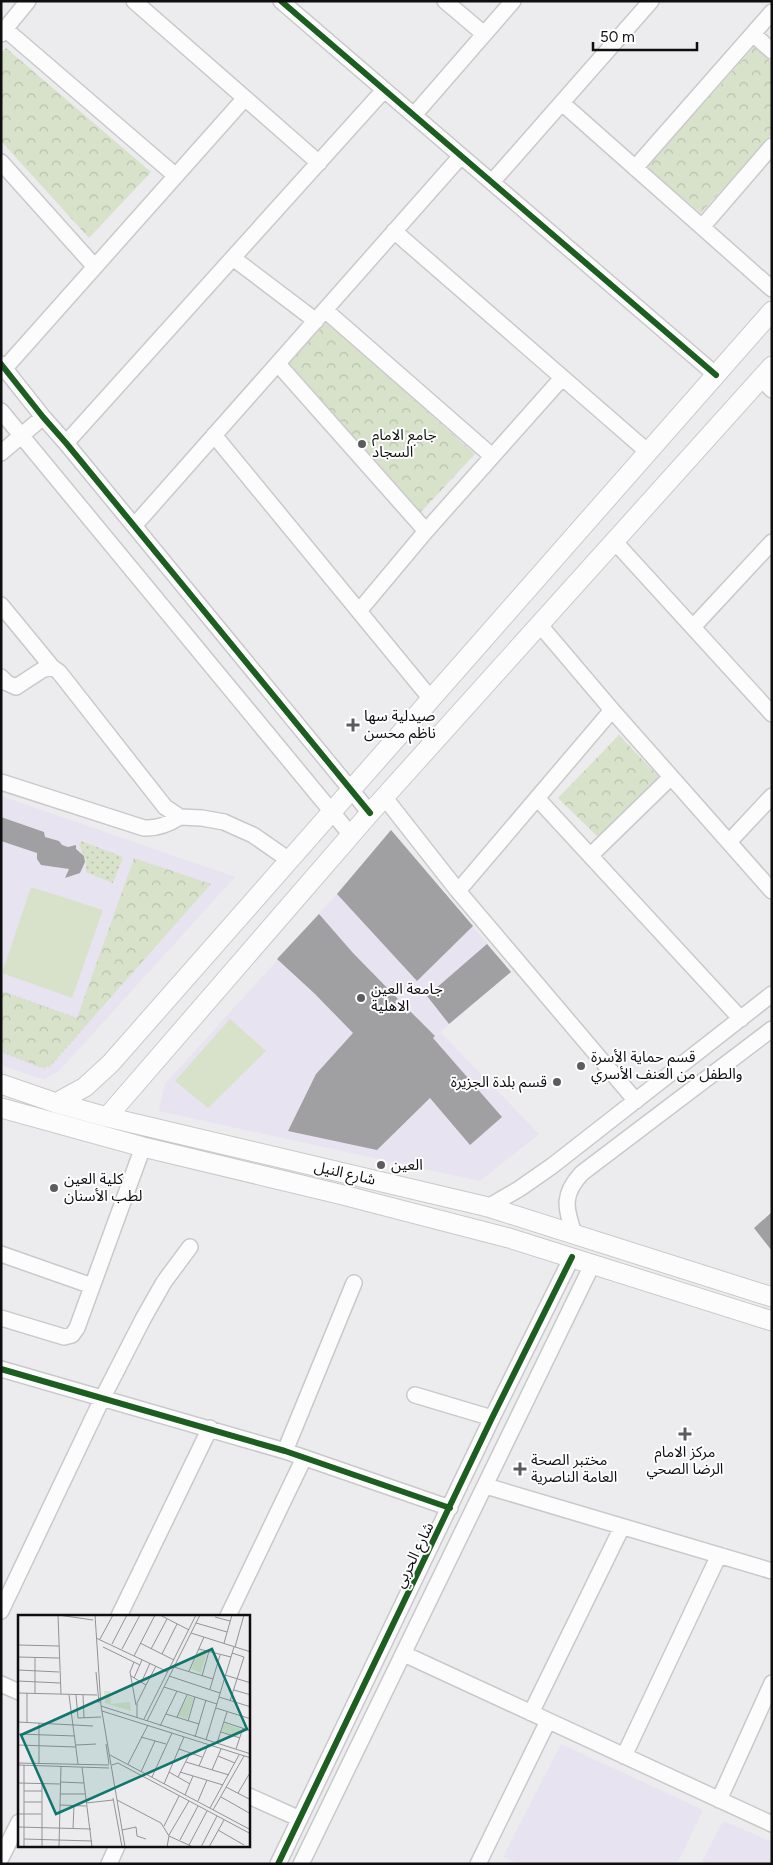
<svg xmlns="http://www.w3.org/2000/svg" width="773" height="1865" font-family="Figtree,'Noto Sans Arabic',sans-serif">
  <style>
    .education { fill: #e8e3f0 }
    .grass { fill: url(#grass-dots) }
    .park { fill: url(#park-crowns) }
    .garden { fill: #d8e2ca }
    .building { fill: #a09fa2 }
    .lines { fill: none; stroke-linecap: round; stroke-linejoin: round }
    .minor-casing { stroke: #c9c9cb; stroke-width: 18 }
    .major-casing { stroke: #c9c9cb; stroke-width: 21 }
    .path { stroke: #d7d7d7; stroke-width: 2.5; stroke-dasharray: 1 4; stroke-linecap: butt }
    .minor { stroke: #fcfcfc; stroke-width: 15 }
    .major { stroke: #fcfcfc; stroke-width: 19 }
    .cycleway-casing { stroke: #fff; stroke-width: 9 }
    .cycleway { stroke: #1b5e20; stroke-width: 6 }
    .poi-dot { fill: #5c5b5e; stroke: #fff; stroke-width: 2 }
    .labels { text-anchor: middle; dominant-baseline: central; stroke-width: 4; stroke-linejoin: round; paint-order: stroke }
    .poi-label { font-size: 15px; fill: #0e0e10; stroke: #fff; text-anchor: start }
    .street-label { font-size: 15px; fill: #0e0e10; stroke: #fff }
    .inset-road { fill: none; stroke: #939395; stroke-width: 1 }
    .view { fill: #0f766e; fill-opacity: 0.15; stroke: #0f766e; stroke-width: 2.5 }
    .inset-edge { fill: none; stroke: #0e0e10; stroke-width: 2.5 }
  </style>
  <defs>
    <pattern id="grass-dots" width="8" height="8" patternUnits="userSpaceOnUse" patternTransform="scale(1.25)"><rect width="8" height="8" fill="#d8e2ca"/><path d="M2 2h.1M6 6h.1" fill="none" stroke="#b8c1ac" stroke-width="1.8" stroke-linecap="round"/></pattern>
    <pattern id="park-crowns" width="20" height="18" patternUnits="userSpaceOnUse" patternTransform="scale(1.25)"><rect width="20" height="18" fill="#d8e2ca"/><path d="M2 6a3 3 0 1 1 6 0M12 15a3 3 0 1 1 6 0" fill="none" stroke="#b8c1ac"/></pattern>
  </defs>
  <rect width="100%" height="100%" fill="#ecebee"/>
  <path class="education" d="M1,796L235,877L59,1071L45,1079L35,1077L1,1065Z
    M391,830L511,972L440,1032L539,1134L480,1181L159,1111L165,1084L337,894Z
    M561,1744L703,1810L677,1864H519L503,1857Z
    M723,1821L772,1842V1864H701Z"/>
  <path class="grass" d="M81,841L123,857L113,883L86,872V859L79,845Z"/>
  <path class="park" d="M754,47L772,63V134L701,213L646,168Z
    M6,48L151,172L89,238L1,141V54Z
    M327,322L475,454L421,512L289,363Z
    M619,735L661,779L600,839L558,798Z
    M134,858L211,884L51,1065L43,1068L1,1052V991L77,1018Z"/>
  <path class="garden" d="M31,887L103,910L72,998L2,973Z
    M230,1019L266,1051L208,1108L175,1081Z"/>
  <path class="building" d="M1,817L44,832L45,837L59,841L62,845L68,847L76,845V849L84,856L85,862L80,873L65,878L69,869L41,865L37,859V853L1,841Z
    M391,830L473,926L417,981L337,894Z
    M319,914L353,953L398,999L395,1001L407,1014L410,1011L435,1036L433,1038L502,1117L470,1145L430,1098L377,1150L288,1131L316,1074L353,1033L315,994L277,959Z
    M487,944L511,972L449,1024L427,996Z
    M772,1212V1251L754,1228Z"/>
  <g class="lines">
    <g class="minor-casing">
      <path id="minor" d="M134,1L319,163
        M281,1L716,375
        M445,1L484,34
        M5,29L176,176
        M1,34L28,1
        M753,34L772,51
        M562,103L772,289
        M414,115L513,1
        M1,162L95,267
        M635,168L772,12
        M492,182L651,1
        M702,227L772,146
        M394,231L648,452
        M233,258L316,321
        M325,310L492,456
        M1,364L43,417L66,443L370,813
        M278,364L426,531
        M5,368L245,98
        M761,378L772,390
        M1,411L351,835
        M214,435L431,699
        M66,443L384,90
        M1,453L43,417
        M134,526L461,156
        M615,542L772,714
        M1,605L52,667
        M359,611L426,531L562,378
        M539,624L612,710L772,891
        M693,627L772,542
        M1,677L7,683L16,687L42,670L52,667L59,672L165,807L180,817L202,818L224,822L253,835L289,860
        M1,782L144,828C158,829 169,824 180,817
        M385,798L458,891L636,1101
        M537,798L741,1019
        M729,842L772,796
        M591,855L671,777
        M458,891L612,710
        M488,1207L519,1189L552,1166L772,994
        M574,1233C565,1208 562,1194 582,1173L772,1029
        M1,1254L92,1286
        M1,1318L64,1337L72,1335L77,1328L143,1147
        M1,1369L285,1451L450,1508
        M415,1395L492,1418
        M285,1451L354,1283
        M486,1486L772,1571
        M1,1611L102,1399L143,1319L164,1282L190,1247
        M119,1616L210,1428
        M228,1616L304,1458
        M404,1654L772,1824
        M1,1684L19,1692
        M531,1713L622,1527
        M624,1756L719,1555
        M249,1796L300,1819
        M719,1800L772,1683
        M1,1858L19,1822
        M109,1864L117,1846
        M278,1864L492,1418L572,1257
        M301,1864L593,1263
        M478,1864L548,1721"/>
    </g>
    <g class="major-casing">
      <path id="major" d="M1,1084L56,1103L107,1117L488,1207L772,1297
        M56,1103L85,1087L111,1063L772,311
        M1,1108L143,1147L339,1194L509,1238L772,1321
        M107,1117L370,813L772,366"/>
    </g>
    <path class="path" d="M1,991L88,1023L51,1065L43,1068L1,1051"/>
    <use href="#minor" class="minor"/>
    <use href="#major" class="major"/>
    <g class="cycleway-casing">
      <path id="cycleway" d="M281,1L716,375
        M1,364L43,417L66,443L370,813
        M1,1369L285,1451L450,1508
        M278,1864L492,1418L572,1257"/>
    </g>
    <use href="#cycleway" class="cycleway"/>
  </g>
  <g class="poi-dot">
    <circle cx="362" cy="444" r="5"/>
    <path d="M350.5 717.5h5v5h5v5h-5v5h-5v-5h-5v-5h5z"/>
    <circle cx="361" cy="998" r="5"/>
    <circle cx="581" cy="1066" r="5"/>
    <circle cx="557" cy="1082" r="5"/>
    <circle cx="381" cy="1165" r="5"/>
    <circle cx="54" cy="1188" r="5"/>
    <path d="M682.5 1426.5h5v5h5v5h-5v5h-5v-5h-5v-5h5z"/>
    <path d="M517.5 1461.5h5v5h5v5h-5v5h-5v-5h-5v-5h5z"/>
  </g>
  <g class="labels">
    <g class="poi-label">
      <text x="372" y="435">جامع الامام<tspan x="372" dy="17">السجاد</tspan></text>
      <text x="364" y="716">صيدلية سها<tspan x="364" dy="17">ناظم محسن</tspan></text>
      <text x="371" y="989">جامعة العين<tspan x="371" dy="17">الاهلية</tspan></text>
      <text x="591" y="1057">قسم حماية الأسرة<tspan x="591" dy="17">والطفل من العنف الأسري</tspan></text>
      <text x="547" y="1082" text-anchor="end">قسم بلدة الجزيرة</text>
      <text x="391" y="1165">العين</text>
      <text x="64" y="1179">كلية العين<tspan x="64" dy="17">لطب الأسنان</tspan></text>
      <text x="685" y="1452" text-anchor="middle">مركز الامام<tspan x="685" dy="17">الرضا الصحي</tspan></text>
      <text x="531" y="1460">مختبر الصحة<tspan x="531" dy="17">العامة الناصرية</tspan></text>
    </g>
    <g class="street-label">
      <text transform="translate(345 1173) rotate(13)">شارع النيل</text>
      <text transform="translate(414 1555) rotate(-64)">شارع الحربي</text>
    </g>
  </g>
  <g transform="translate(18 1615)">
    <rect width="232" height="232" fill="#ecebee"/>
    <path d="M182,35L189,37L183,58L173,54ZM86,76H92L93,89L112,87L113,96L87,88ZM170,81L176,83L169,104L160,101ZM206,108L223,114L221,122L204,116Z" fill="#d8e2ca"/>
    <path class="inset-road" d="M40,0L43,79M40,0L75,5M77,0L83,91L107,232M142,0L171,15M197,2L212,6M178,8L209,17M173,18L233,37M78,23L150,57M82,24L95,0M122,28L156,45M206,28L214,0M94,29L109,0M0,30L41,31M85,32L122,50M217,32L226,0M104,34L122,0M133,34L149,4M181,34L213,42M144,39L159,9M116,41L137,0M0,42L41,43M116,47L112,57L118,90M156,52L195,64M0,55L41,57M171,56L186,22M78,57L81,88M207,60L233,68M113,61L128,70L119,88V103M151,61L202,78M184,61L191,36M116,63L124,45M0,66L42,68M124,66L132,48M128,70L138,51M146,72L199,89M192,74L202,40M216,75L233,80M0,78L79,80M17,79V43M51,80L60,149M58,80L60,103L83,102M65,80L66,103M201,82L233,92M212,86L226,42L214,38M83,91L233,139M198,93L233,104M84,96L233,143M148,99L181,109M159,102L169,80M126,104L178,0M129,106L182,0M170,106L177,82M0,107L75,111M206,107L233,116M9,108V78M142,111L159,76M203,117L222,123M0,119L57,121M123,122L148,129M177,122L188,85M188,125L216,32M199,128L209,97M88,129L91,149M0,130L58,132M58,130L78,129M161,134L184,142M218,134L225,113M92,140L233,215M200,141L217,148M168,147L211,160M0,148L91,150M21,148V108M110,149L130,110M0,150L91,153M94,150L100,148L233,219M181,151L190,130M64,152L74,232M194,155L203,134M123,157L137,126M151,157L172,169M162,157L205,170M134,162L154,118M160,162L172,138M42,167L66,168M0,168L42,169M24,169V232M146,169L166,122M208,172L233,185M6,176H24M220,178L233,156M42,179H67M167,180L175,161M203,182L233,199M95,183L104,232M99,185L143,208L151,221L149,232M180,186L189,165M6,187H24M68,188L95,185M42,190L68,191M192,193L221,140M195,195L226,141M0,199H23M146,211L161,181M0,212L73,214M55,214L56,190M104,215L118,212L119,221L128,224M200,215L226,230M151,220L171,186M151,221L175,232M6,224L74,226M162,225L180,191M171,230L189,196M6,232V150M41,232L43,151M183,232L199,201M191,232L206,205"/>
    <path class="view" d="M194,34L229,114L38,199L3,120Z"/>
    <rect width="232" height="232" class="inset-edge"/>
  </g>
  <rect width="773" height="1865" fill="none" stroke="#0e0e10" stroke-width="5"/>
  <path d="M593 42v8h104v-8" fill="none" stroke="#0e0e10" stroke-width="2.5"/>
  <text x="600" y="42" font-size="15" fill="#0e0e10" stroke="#ffffff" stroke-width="4" paint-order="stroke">50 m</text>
</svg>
